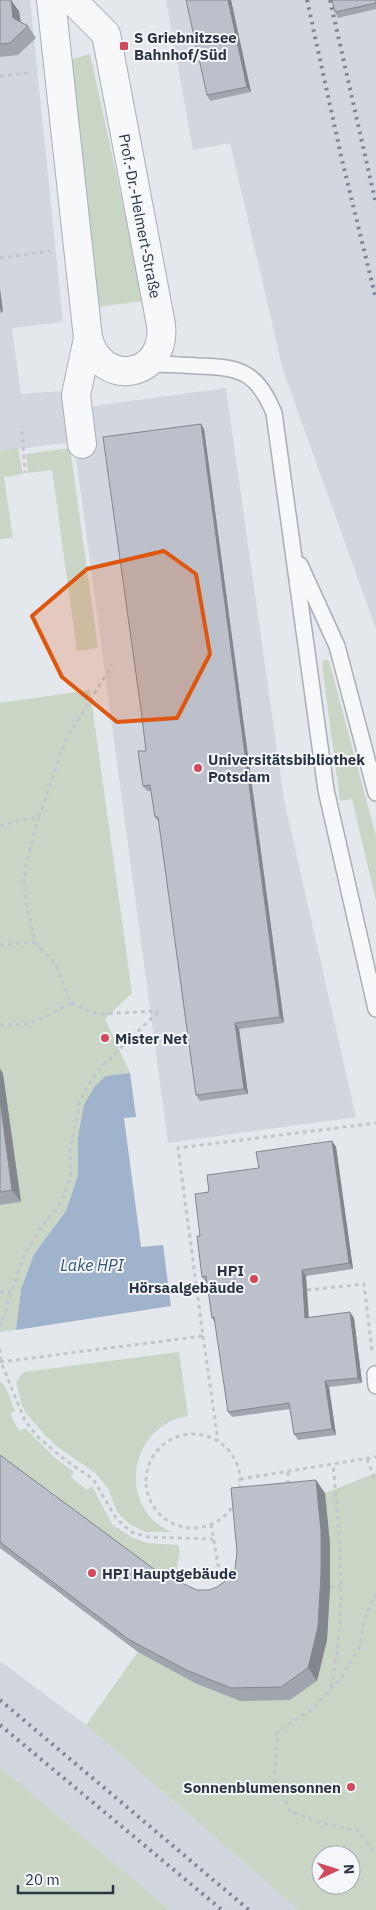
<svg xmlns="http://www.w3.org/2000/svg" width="376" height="1910" font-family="'IBM Plex Sans',sans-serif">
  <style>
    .built { fill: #d2d6de }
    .green { fill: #c9d6c5; fill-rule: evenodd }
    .water { fill: #9fb4cc }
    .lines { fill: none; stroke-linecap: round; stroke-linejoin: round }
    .service-casing { stroke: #a9aeb7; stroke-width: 18 }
    .minor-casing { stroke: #a9aeb7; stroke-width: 30 }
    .path { stroke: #c2c5cb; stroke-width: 3; stroke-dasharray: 4 4; stroke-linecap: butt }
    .service { stroke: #f7f8fa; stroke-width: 15 }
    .minor { stroke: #f7f8fa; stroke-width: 28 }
    .rail { stroke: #7d8696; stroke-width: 4; stroke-dasharray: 2.5 5; stroke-linecap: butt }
    .wall { fill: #a1a5ae }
    .shaded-wall { fill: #83868d }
    .building { fill: #bbc0ca; stroke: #83868d }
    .marked { fill: #df570f; fill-opacity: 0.2; stroke: #df570f; stroke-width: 4; stroke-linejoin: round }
    .poi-dot { fill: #d1495b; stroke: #f4f6f9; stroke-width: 2 }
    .labels { text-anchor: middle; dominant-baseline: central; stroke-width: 4; stroke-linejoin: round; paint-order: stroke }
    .poi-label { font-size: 15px; font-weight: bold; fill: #2b3445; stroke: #f4f6f9; text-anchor: start }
    .street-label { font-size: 15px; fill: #2b3445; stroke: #f4f6f9 }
    .water-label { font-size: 16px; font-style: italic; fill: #34527a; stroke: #f4f6f9 }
  </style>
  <rect width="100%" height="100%" fill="#e4e7ec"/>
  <path class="built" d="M0,0H30L63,322L12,328L21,394L62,391L65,410L226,388L284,800L356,1117L168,1143L74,442L0,451Z
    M166,0H376V629L283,370L230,143L193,150Z
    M0,1661L86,1725L299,1910H170L0,1767Z"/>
  <path class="green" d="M90,54L144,301L96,307L72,59Z
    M18,448L23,474L4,477L13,538L0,539V451Z
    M70,448L98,648L77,651L52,470L28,473L26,454Z
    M324,660H327L329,661L376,836V901L352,799L340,801L322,664Z
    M90,690L132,993L105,1019L130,1073L106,1076L78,1137V1175L66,1211L34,1254L21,1289L16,1330L0,1332V1205L21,1202L0,1074V703Z
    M179,1352L188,1416C180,1418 172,1419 166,1424C134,1443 126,1487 149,1516C155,1523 163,1528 171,1532H145L129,1524L117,1512L108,1488L94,1472L59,1448L44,1434L25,1412L21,1402L16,1383L19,1377L24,1372Z
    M0,1381L6,1388L15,1411L10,1414L19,1431L25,1428L55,1458L74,1472L71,1477L87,1490L92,1486L112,1524L131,1537L147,1543L178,1545L180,1550L175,1580L172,1583L0,1461Z
    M376,1473V1910H299L86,1725L138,1652L290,1700L317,1681L327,1640L330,1587V1544L325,1493ZM321,1855H351V1885H321Z
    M0,1767L170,1910H0Z"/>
  <path class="water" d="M130,1073L136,1117L124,1118L141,1247L163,1245L171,1306L16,1330L21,1289L34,1254L66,1211L78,1175V1137L84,1105L95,1086L106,1076Z"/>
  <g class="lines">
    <g class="service-casing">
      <path id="service" d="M147,364C164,364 181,365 198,366C241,367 257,372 274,413L326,790L376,1009
        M300,565L337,646L376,793
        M375,1374L376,1386"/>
    </g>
    <g class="minor-casing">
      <path id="minor" d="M51,0L88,338C102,390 167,377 161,325L106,34L72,0
        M82,444L76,395L88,338"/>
    </g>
    <path class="path" d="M0,76L29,73
      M0,258L50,251
      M22,431L25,473
      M39,817L27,861L24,880L27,906L35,942L56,965L71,1003L97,1014L159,1011
      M0,826L13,822L39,817L65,741L112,665
      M0,945L35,942
      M0,1025L27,1024L47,1016L71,1003
      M307,1290L364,1284L372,1351
      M0,1292L11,1291
      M0,1327L23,1258L42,1226L63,1200L71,1175L70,1151L79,1103L95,1073L159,1011
      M203,1336L218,1441
      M0,1349L1,1362L25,1421L39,1438L65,1460L93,1479L116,1518L131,1532L148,1537L213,1539
      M0,1362L203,1336L178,1148L376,1123
      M146 1481a47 47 0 1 1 94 0a47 47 0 1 1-94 0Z
      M367,1459L376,1482
      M288,1472V1485
      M240,1479L376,1457
      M211,1524L218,1565L230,1582
      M330,1587H341
      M376,1593L366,1616L359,1648L340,1680L311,1710L277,1732L275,1781L290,1811L321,1823L358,1831L376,1854
      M331,1687C347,1613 340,1539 333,1464"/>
    <use href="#service" class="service"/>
    <use href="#minor" class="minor"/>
    <path class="rail" d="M307,0L342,160L376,299
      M330,0L376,204
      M0,1700L249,1910
      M0,1725L222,1910"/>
  </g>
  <path class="wall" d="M0,0L19,11L20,22L28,26L36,38L18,55L0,57Z
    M186,0H231L251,92L210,101L207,95Z
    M376,0V9L338,18L335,12Z
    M0,289L3,312L0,313Z
    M201,424L204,429L284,1023L239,1029L248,1094L200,1101L196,1095L159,822L155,817L151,791H147L143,786L146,751L142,717Z
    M0,1069L3,1074L21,1202L0,1205Z
    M332,1141L336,1147L353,1269L306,1276L309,1318H354L362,1383L329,1387L336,1435L298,1440L294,1434L290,1409L232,1417L228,1412L215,1323L212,1318L207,1283L202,1277L200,1236L209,1192L259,1168Z
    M0,1455L158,1572L197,1590H209L217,1587L228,1579L325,1493L330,1544V1587L327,1640L317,1681L290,1700L240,1701L195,1683L138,1652L0,1548Z"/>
  <path class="shaded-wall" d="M11,0L19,11L22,30L13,18Z
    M228,0H231L251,92L247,87Z
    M0,289L3,312L0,308Z
    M201,424L204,429L284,1023L280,1017Z
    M235,1023L239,1029L248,1094L244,1089Z
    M0,1069L3,1074L21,1202L12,1190L0,1100Z
    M332,1141L336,1147L353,1269L349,1263Z
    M302,1270L306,1276L309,1324L305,1318Z
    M350,1312L354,1318L362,1383L358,1378Z
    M325,1381L329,1387L336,1435L332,1429Z
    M316,1480L325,1493L330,1544V1587L327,1640L317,1681L308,1668Z"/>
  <path class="building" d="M0,0H11L13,18L28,26L10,43L0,44Z
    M186,0H228L247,87L207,95Z
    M332,0H376V3L335,12Z
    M201,424L280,1017L235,1023L244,1089L196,1095L158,817H155L150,785L143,786L138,751H146L142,717L103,437Z
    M0,1100L12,1190L0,1192Z
    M332,1141L349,1263L302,1270L305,1318L350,1312L358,1378L325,1381L332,1429L294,1434L289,1403L228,1412L214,1317L212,1318L206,1276L202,1277L197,1236H200L195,1194L209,1192L207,1175L259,1168L256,1152Z
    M0,1455L158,1572L197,1590H209L217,1587L228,1579L235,1569L237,1552L231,1488L316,1480L321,1531V1574L318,1627L308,1668L281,1687L231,1688L186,1670L128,1639L0,1542Z"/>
  <path class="marked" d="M164,551L196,574L210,654L177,718L117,722L62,677L32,616L87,569Z"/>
  <g class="poi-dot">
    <rect x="119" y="41" width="10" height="10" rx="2.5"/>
    <circle cx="198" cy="768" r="5"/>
    <circle cx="105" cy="1038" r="5"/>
    <circle cx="254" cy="1279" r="5"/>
    <circle cx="92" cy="1573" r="5"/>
    <circle cx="351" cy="1787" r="5"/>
  </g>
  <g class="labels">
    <g class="poi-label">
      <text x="134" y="37">S Griebnitzsee<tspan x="134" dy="17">Bahnhof/Süd</tspan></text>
      <text x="208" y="759">Universitätsbibliothek<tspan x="208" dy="17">Potsdam</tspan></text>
      <text x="115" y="1038">Mister Net</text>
      <text x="244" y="1270" text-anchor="end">HPI<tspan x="244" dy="17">Hörsaalgebäude</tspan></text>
      <text x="102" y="1573">HPI Hauptgebäude</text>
      <text x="341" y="1787" text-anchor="end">Sonnenblumensonnen</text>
    </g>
    <g class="street-label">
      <text transform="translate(140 216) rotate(79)">Prof.-Dr.-Helmert-Straße</text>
    </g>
    <g class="water-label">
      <text x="92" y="1265">Lake HPI</text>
    </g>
  </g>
  <g transform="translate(336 1870) rotate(86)"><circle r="24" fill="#f4f6f9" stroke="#a4a8b1"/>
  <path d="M0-4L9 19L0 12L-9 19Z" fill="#d1495b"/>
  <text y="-8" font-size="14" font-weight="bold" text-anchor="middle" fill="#2b3445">N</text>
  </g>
  <path d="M18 1885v8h95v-8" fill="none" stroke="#2b3445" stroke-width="2.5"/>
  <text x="25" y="1885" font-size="15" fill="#2b3445" stroke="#f4f6f9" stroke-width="4" paint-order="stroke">20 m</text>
</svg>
